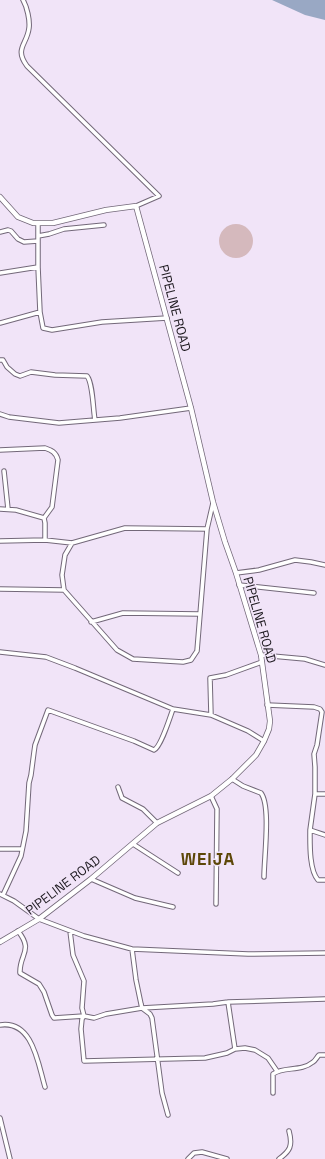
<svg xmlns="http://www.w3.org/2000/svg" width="325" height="1159" font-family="'Space Grotesk',sans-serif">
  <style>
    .green { fill: #d5b9bd }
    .water { fill: #99a8c4 }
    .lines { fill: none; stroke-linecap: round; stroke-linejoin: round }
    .minor-casing { stroke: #736879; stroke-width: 5.5 }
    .tertiary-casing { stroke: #736879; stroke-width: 6 }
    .minor { stroke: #fff; stroke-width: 3.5 }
    .tertiary { stroke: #fff; stroke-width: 4.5 }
    .labels { text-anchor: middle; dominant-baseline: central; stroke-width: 3; stroke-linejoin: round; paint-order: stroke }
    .street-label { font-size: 13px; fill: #1c181e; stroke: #f1e4f8 }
    .district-label { font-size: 17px; font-weight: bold; letter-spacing: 1px; fill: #5d4708; stroke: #f1e4f8 }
  </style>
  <rect width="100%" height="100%" fill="#f1e4f8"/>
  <path class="green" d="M219 241a17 17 0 1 1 34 0a17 17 0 1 1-34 0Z"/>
  <path class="water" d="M272,0H325V20L305,15Z"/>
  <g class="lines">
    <g class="minor-casing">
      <path id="minor" d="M23,0C27,7 30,20 29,28C27,45 14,48 27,66L159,196L136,206
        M38,223V267L40,312L43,328L52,330L102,322L167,318
        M0,232L8,230L11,231L18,239L24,242L38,241
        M38,236L49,234L64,229L104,225
        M0,273L38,267
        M0,323L40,312
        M0,360H3L7,367L15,374L20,376L31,372L55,375L87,376C93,383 93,410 95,420
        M0,414L9,417L59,423L120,418L191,408
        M0,450L45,448C51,450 56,452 58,460L52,507L44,518
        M4,471L8,509
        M0,509L16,510L44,518L45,523V540
        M0,541L45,540L72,543L125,528L207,529
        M72,543L65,555L62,575L64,590L117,650L133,659L183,662L191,660L197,651L207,529L213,503
        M236,573L259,570L295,560L311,562L325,565
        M239,585L314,593
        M0,589L64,590
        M91,622L123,613L199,614
        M0,652L46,657L75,668L173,709L211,715L248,731L264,741
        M261,655L305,659L325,665
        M267,705L314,707L320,709L322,712L317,745L314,754L315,767V794L310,830L325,835
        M211,715L210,678L226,675L262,662
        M232,779L243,786L261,793C271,806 264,858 264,877
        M118,787L122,798L143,809L157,823
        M315,794H325
        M211,796L217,809L216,904
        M310,830C310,843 309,870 318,880H325
        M133,844L178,873
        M0,849H22
        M91,879L135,898L173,907
        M0,894L14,901L39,919L84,936L132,949L248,954L325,953
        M3,895L21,856L26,831L29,783L31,775L34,752L35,745L48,710L134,741L154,750C161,747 170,717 173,709
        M18,931C34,951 19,954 20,973L39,984L44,992L52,1015L54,1018L84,1016L94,1018L106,1014L142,1008L213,1004L228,1002L325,999
        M70,931L73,955L84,981L82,1008L84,1016L82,1019L81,1029L84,1061L205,1058L227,1053L235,1049L245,1048L255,1050L268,1058L277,1071
        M132,949L136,980L141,1004L142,1008L150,1014L152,1018L162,1093L168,1115
        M228,1002L235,1049
        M0,1025C33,1020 38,1064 45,1087
        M273,1093V1074C284,1066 301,1072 313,1062C315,1061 317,1057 319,1055H325
        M0,1118L10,1159
        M188,1159L194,1153L202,1152L227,1159
        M279,1159C290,1151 293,1146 289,1131"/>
    </g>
    <g class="tertiary-casing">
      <path id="tertiary" d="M0,197L18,217L33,223H53L106,210L136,206L191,408L213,502L225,542L236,573L261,655L270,721L269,729L264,741L256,755L232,779L211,796L157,823L91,879L39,919L0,942"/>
    </g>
    <use href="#minor" class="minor"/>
    <use href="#tertiary" class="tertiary"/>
  </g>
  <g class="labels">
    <g class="street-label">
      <text transform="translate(175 308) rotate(75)">PIPELINE ROAD</text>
      <text transform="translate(260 620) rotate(74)">PIPELINE ROAD</text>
      <text transform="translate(63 885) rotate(-37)">PIPELINE ROAD</text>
    </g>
    <g class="district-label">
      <text x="208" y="859">WEIJA</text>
    </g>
  </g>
</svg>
